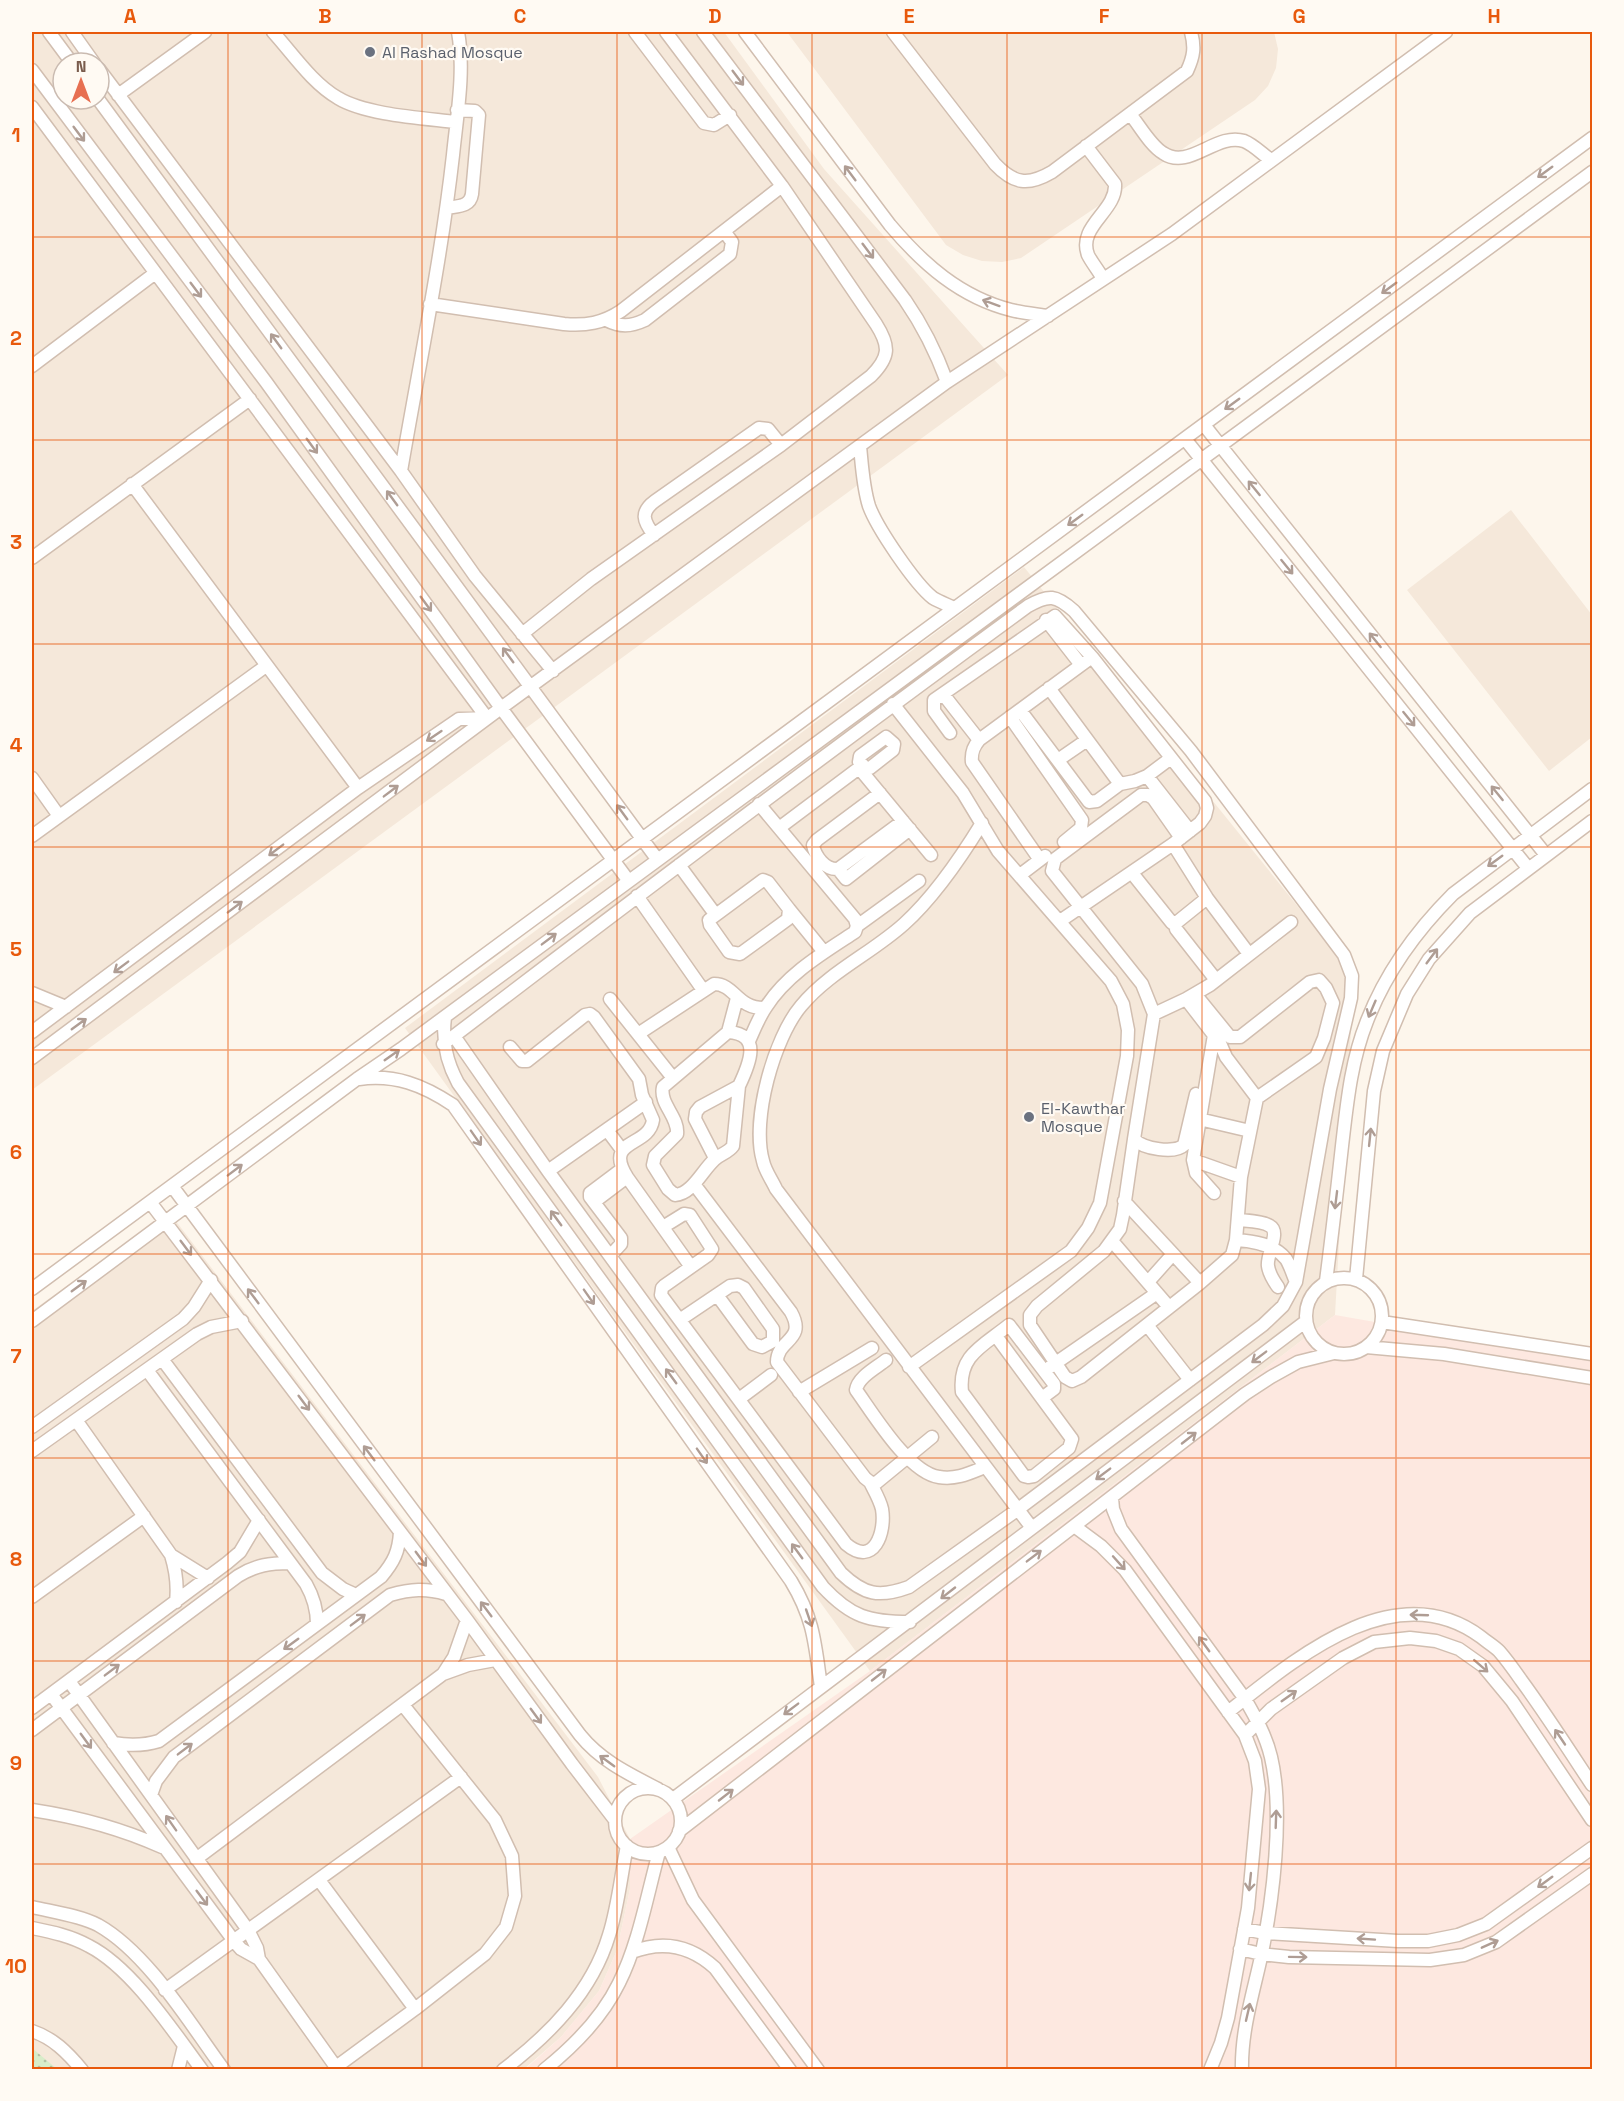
<svg xmlns="http://www.w3.org/2000/svg" width="1624" height="2101" font-family="'Space Grotesk',sans-serif">
  <style>
    .residential { fill: #f5e8da; fill-rule: evenodd }
    .commercial { fill: #fde8e0 }
    .grass { fill: url(#grass-dots) }
    .lines { fill: none; stroke-linecap: round; stroke-linejoin: round }
    .minor-casing { stroke: #d1beb0; stroke-width: 15 }
    .minor { stroke: #fff; stroke-width: 12 }
    .oneway { stroke: #af9d94 }
    .grid { fill: none; stroke: #e8590c; stroke-width: 1.5; stroke-opacity: 0.55 }
    .worship-dot { fill: #6b7280; stroke: #fffaf3; stroke-width: 2 }
    .labels { text-anchor: middle; dominant-baseline: central; stroke-width: 4.5; stroke-linejoin: round; paint-order: stroke }
    .worship-label { font-size: 16px; fill: #5b616d; stroke: #fffaf3; text-anchor: start }
    .neatline { fill: none; stroke: #e8590c; stroke-width: 2 }
    .grid-label { font-size: 20px; text-anchor: middle; font-weight: bold; fill: #e8590c }
  </style>
  <defs>
    <pattern id="grass-dots" width="8" height="8" patternUnits="userSpaceOnUse" patternTransform="scale(1.5)"><rect width="8" height="8" fill="#d8ecc9"/><path d="M2 2h.1M6 6h.1" fill="none" stroke="#b4c2a5" stroke-width="1.8" stroke-linecap="round"/></pattern>
  </defs>
  <rect width="100%" height="100%" fill="#fdf6ec"/>
  <path class="residential" d="M32,32H724L824,169L1008,375L32,1090ZM63,63H99V99H63Z
    M787,32H1274L1278,49L1276,68L1268,86L1255,100L1021,258L1002,262L982,261L963,255L946,245Z
    M1511,510L1592,615V737L1549,771L1407,590Z
    M1024,567L1354,976L1335,1315L870,1671L405,1028Z
    M169,1212L598,1777L630,1839V1889L617,1950L599,1991L561,2037L524,2069H32V1311Z"/>
  <path class="commercial" d="M1335,1315L1592,1360V2069L524,2070L561,2037L599,1991L617,1950L630,1889V1839L870,1671Z"/>
  <path class="grass" d="M32,2048L57,2069H32Z"/>
  <g class="lines">
    <g class="minor-casing">
      <path id="minor" d="M49,32L72,63
        M72,32L94,63
        M273,32C293,54 312,83 338,98C366,115 423,118 456,122
        M635,32L704,123L714,125L730,115
        M703,32L905,300C923,326 936,352 947,382
        M745,32L890,225C923,264 960,297 1011,310C1023,313 1035,314 1048,316
        M893,32L995,164C1014,184 1028,186 1052,172L1187,71C1194,56 1195,47 1191,32
        M99,69L401,471L475,576L553,671
        M32,70L266,382L501,708L628,880
        M118,95L205,32
        M98,99L657,859
        M32,107L487,718
        M1130,114C1140,126 1150,145 1163,153C1189,171 1216,132 1244,141C1254,145 1262,154 1271,160
        M1086,146L1115,184C1117,211 1077,226 1088,255C1092,263 1099,271 1103,279
        M447,208C458,206 470,207 472,194L479,115L475,111L457,110
        M430,304L564,324C586,326 603,323 621,311L782,186
        M606,320C620,327 630,327 645,320L730,254L732,242L724,231
        M32,366L154,274
        M1204,425L1546,855
        M1185,439L1528,868
        M860,446C862,466 863,487 869,506C877,528 915,584 933,598C940,602 948,605 954,608
        M401,471C419,366 441,261 453,155C457,115 465,71 458,32
        M132,484L358,788
        M654,535C643,521 640,512 655,501L759,428L768,429L781,445
        M32,558L250,399
        M1046,620L1081,665
        M522,634L591,579L781,445L871,376C890,357 890,346 876,324L782,186L666,32
        M1049,688L1120,784
        M943,694L979,740
        M893,704L963,793L998,851L1111,981L1123,1004L1128,1030L1127,1056L1100,1203L1088,1228L1071,1251L909,1367
        M1020,710L1089,802L1097,801L1120,784L1135,781L1147,776L1171,758
        M1010,717L1082,820L1081,828L1064,842
        M950,733L934,711V700L1055,616L1092,657L1205,801L1207,808L1205,816L1200,823L1173,844L1060,921
        M886,737L894,744L893,750L870,768H865L859,762L860,756Z
        M1058,760L1087,740
        M859,768L931,855
        M1147,776L1190,831
        M32,778L59,816
        M880,793L817,840L813,845C815,856 825,870 838,869L903,821
        M982,823C960,859 935,896 904,924C872,953 829,972 801,1006C774,1038 751,1120 763,1161C765,1171 772,1180 776,1189L1032,1528
        M779,828L863,765
        M32,836L266,666
        M1181,838L1153,798L1148,795H1141L1055,859L1052,871L1142,984L1154,1014L1134,1139C1143,1149 1175,1154 1184,1145L1196,1094
        M1173,844L1207,898L1249,954
        M1040,860L972,762C971,753 973,747 979,740L1092,657
        M679,865L715,914
        M838,869L846,879L910,829
        M1132,873L1172,923H1176L1207,898
        M1020,875L1045,856
        M763,880L768,882L789,909L788,919L740,954L729,952L710,925L709,920Z
        M637,896L703,990
        M789,909L824,952
        M857,926L919,881
        M1176,929L1216,980
        M32,993L66,1007
        M610,999L673,1078
        M1186,999L1220,1043L1226,1057L1257,1098L1316,1057L1324,1038L1333,1003L1326,988L1319,980L1310,982L1240,1037H1230L1195,994
        M1154,1014L1186,999L1210,985L1291,922
        M445,1017C442,1041 446,1061 458,1083L823,1587C851,1617 869,1622 910,1622
        M32,1032L358,788L459,719L487,718
        M728,1032L737,998
        M638,1034L714,984C735,984 737,1009 765,1008
        M749,1041C754,1030 759,1017 766,1007C787,974 823,953 855,932L857,926L855,919L759,804
        M443,1044L454,1036C644,891 835,747 1028,606C1049,594 1056,595 1074,611L1191,751L1344,955L1352,976L1351,998L1330,1089L1296,1282L1283,1306L1263,1325L1017,1510L909,1587C879,1598 864,1595 841,1573L548,1171L454,1036
        M510,1047L522,1061H527L585,1015L590,1014L594,1017L639,1079L642,1095L653,1120C649,1148 603,1138 627,1177L691,1267
        M32,1058L501,708L947,382L1172,234L1446,32
        M359,1079C395,1074 423,1085 453,1105L791,1581C814,1619 815,1644 821,1687
        M1199,1119L1250,1131
        M607,1130L622,1150
        M1134,1139L1123,1215L1120,1229L1104,1251L1037,1306L1030,1315V1325L1065,1377L1072,1381L1081,1377L1200,1283
        M715,1158L695,1119L696,1112L700,1107L739,1086L733,1146C728,1153 720,1154 714,1160C702,1171 692,1194 675,1195L668,1189L653,1165L655,1156L677,1134C679,1117 659,1104 663,1087L728,1032C763,1034 749,1065 739,1086
        M1193,1160L1241,1177
        M548,1171L646,1102
        M694,1184L791,1312C807,1341 777,1339 777,1362L865,1478L870,1482L876,1483L932,1437
        M172,1186L580,1735C601,1761 629,1774 658,1789
        M1214,1193L1196,1173L1193,1160L1214,1035
        M1124,1201L1200,1283L1232,1255L1236,1240L1241,1177L1257,1098
        M150,1202L467,1620L572,1764L615,1820
        M594,1202L627,1177
        M1238,1220C1247,1221 1263,1221 1270,1226C1281,1232 1266,1255 1268,1266C1269,1274 1273,1280 1278,1287
        M663,1227L684,1214L690,1215L712,1249L708,1255L664,1286L662,1288L661,1295L846,1544C874,1568 886,1532 882,1509C880,1500 874,1490 870,1482
        M1236,1240C1253,1241 1274,1244 1286,1259C1290,1265 1293,1275 1296,1282
        M1112,1241L1169,1307
        M610,1256L621,1244V1238L590,1197V1193L622,1169
        M1306 1316a38 38 0 1 1 76 0a38 38 0 1 1-76 0Z
        M1356,1279L1374,1091L1383,1051L1407,994L1429,959L1470,913L1592,821
        M1326,1281C1332,1236 1337,1191 1342,1146C1347,1103 1351,1061 1367,1021C1386,972 1416,931 1453,894L1592,789
        M1148,1282L1173,1254
        M32,1289L1592,138
        M681,1319L730,1286L738,1285L744,1288L773,1329V1341L762,1347L753,1344L717,1295
        M32,1321L357,1079L401,1049L1592,172
        M1382,1322L1592,1354
        M1147,1325L1190,1380
        M996,1336L1072,1439L1069,1448L1034,1476L1028,1477L1024,1476L962,1392C958,1355 983,1346 1009,1325L1054,1384V1389L1042,1398
        M1366,1347L1444,1354L1592,1378
        M162,1359L322,1573L343,1589L356,1595
        M886,1360C876,1368 858,1377 856,1390C874,1415 909,1473 939,1477C956,1480 970,1473 985,1467
        M1050,1367L1157,1293
        M147,1370L306,1584C314,1598 317,1609 317,1624
        M799,1392L872,1348
        M739,1399L771,1375
        M76,1420L171,1555C176,1571 178,1585 176,1602
        M32,1427L183,1319L194,1307L211,1280
        M32,1451L197,1334L211,1327L242,1321
        M1112,1498L1113,1509L1121,1529L1245,1699C1256,1718 1266,1736 1271,1757C1284,1812 1273,1901 1261,1957C1253,1994 1241,2031 1242,2070
        M1074,1526L1101,1546L1125,1570L1245,1735L1255,1761L1259,1789L1248,1908L1228,2018L1221,2043L1210,2070
        M171,1555L208,1578
        M32,1597L144,1516
        M443,1674L454,1657L467,1620
        M69,1681L248,1930L257,1948L259,1959L338,2070
        M51,1694L234,1941L241,1949L259,1959
        M32,1708L227,1563L240,1552L259,1520
        M1228,1712C1295,1659 1395,1573 1481,1637C1487,1642 1494,1646 1499,1651C1507,1660 1514,1670 1521,1680C1546,1714 1569,1750 1592,1785
        M32,1730L238,1576C256,1565 270,1563 290,1563
        M1245,1735L1271,1709L1343,1658L1374,1642L1410,1638L1436,1641L1459,1649L1483,1666L1512,1701L1592,1820
        M113,1743C130,1746 143,1746 159,1741L381,1577C394,1562 399,1551 400,1532
        M615 1821a33 33 0 1 1 66 0a33 33 0 1 1-66 0Z
        M151,1795L156,1781L174,1757L390,1595C411,1589 426,1588 446,1594
        M673,1799C884,1640 1094,1481 1305,1322
        M32,1810C78,1817 120,1828 162,1847
        M679,1831L1245,1394L1271,1377L1298,1362L1334,1353
        M668,1847L693,1900L818,2070
        M196,1859L443,1674L468,1665L495,1660
        M319,1880L415,2009
        M32,1907C53,1912 78,1915 98,1925C148,1953 190,2024 224,2070
        M32,1928C52,1932 71,1936 89,1946C132,1968 173,2031 202,2070
        M1244,1929L1265,1933L1398,1941H1428L1458,1935L1486,1924L1592,1848
        M1240,1949L1261,1954L1289,1957L1430,1960L1464,1955L1496,1942L1592,1874
        M632,1952C663,1940 691,1946 715,1968L790,2070
        M165,1990L461,1777
        M32,2031C53,2038 67,2052 82,2070
        M336,2067L415,2009L485,1954L506,1927L515,1896L512,1856L495,1820L403,1705
        M178,2070L184,2046
        M503,2070C549,2035 592,1992 609,1935C618,1907 621,1875 627,1846
        M544,2070C574,2046 602,2018 619,1983C639,1943 647,1895 659,1852"/>
    </g>
    <use href="#minor" class="minor"/>
  </g>
  <defs><path id="oneway-shaft" d="M-6 0H5M1.5-3L5.5 0L1.5 3" fill="none" stroke-width="1.6" stroke-linecap="round" stroke-linejoin="round" transform="scale(1.5)"/></defs>
  <g class="oneway">
    <use href="#oneway-shaft" transform="translate(738 78) rotate(53)"/>
    <use href="#oneway-shaft" transform="translate(79 134) rotate(53)"/>
    <use href="#oneway-shaft" transform="translate(1545 172) rotate(144)"/>
    <use href="#oneway-shaft" transform="translate(850 173) rotate(-127)"/>
    <use href="#oneway-shaft" transform="translate(868 251) rotate(53)"/>
    <use href="#oneway-shaft" transform="translate(1389 288) rotate(144)"/>
    <use href="#oneway-shaft" transform="translate(196 290) rotate(53)"/>
    <use href="#oneway-shaft" transform="translate(991 303) rotate(-160)"/>
    <use href="#oneway-shaft" transform="translate(276 341) rotate(-126)"/>
    <use href="#oneway-shaft" transform="translate(1232 404) rotate(144)"/>
    <use href="#oneway-shaft" transform="translate(312 446) rotate(54)"/>
    <use href="#oneway-shaft" transform="translate(1254 488) rotate(-129)"/>
    <use href="#oneway-shaft" transform="translate(392 498) rotate(-126)"/>
    <use href="#oneway-shaft" transform="translate(1075 520) rotate(144)"/>
    <use href="#oneway-shaft" transform="translate(1287 567) rotate(51)"/>
    <use href="#oneway-shaft" transform="translate(426 604) rotate(54)"/>
    <use href="#oneway-shaft" transform="translate(1375 640) rotate(-129)"/>
    <use href="#oneway-shaft" transform="translate(508 655) rotate(-126)"/>
    <use href="#oneway-shaft" transform="translate(1409 719) rotate(51)"/>
    <use href="#oneway-shaft" transform="translate(434 736) rotate(146)"/>
    <use href="#oneway-shaft" transform="translate(391 791) rotate(-37)"/>
    <use href="#oneway-shaft" transform="translate(1497 793) rotate(-129)"/>
    <use href="#oneway-shaft" transform="translate(622 812) rotate(-126)"/>
    <use href="#oneway-shaft" transform="translate(276 850) rotate(143)"/>
    <use href="#oneway-shaft" transform="translate(1495 861) rotate(144)"/>
    <use href="#oneway-shaft" transform="translate(235 907) rotate(-37)"/>
    <use href="#oneway-shaft" transform="translate(549 939) rotate(-37)"/>
    <use href="#oneway-shaft" transform="translate(1432 956) rotate(-53)"/>
    <use href="#oneway-shaft" transform="translate(121 967) rotate(143)"/>
    <use href="#oneway-shaft" transform="translate(1372 1009) rotate(113)"/>
    <use href="#oneway-shaft" transform="translate(79 1024) rotate(-36)"/>
    <use href="#oneway-shaft" transform="translate(392 1055) rotate(-35)"/>
    <use href="#oneway-shaft" transform="translate(1370 1137) rotate(-84)"/>
    <use href="#oneway-shaft" transform="translate(476 1138) rotate(55)"/>
    <use href="#oneway-shaft" transform="translate(235 1170) rotate(-37)"/>
    <use href="#oneway-shaft" transform="translate(1336 1200) rotate(97)"/>
    <use href="#oneway-shaft" transform="translate(556 1218) rotate(-126)"/>
    <use href="#oneway-shaft" transform="translate(186 1248) rotate(53)"/>
    <use href="#oneway-shaft" transform="translate(79 1286) rotate(-36)"/>
    <use href="#oneway-shaft" transform="translate(253 1296) rotate(-127)"/>
    <use href="#oneway-shaft" transform="translate(589 1297) rotate(55)"/>
    <use href="#oneway-shaft" transform="translate(1259 1357) rotate(143)"/>
    <use href="#oneway-shaft" transform="translate(671 1376) rotate(-126)"/>
    <use href="#oneway-shaft" transform="translate(304 1403) rotate(53)"/>
    <use href="#oneway-shaft" transform="translate(1189 1438) rotate(-38)"/>
    <use href="#oneway-shaft" transform="translate(369 1453) rotate(-127)"/>
    <use href="#oneway-shaft" transform="translate(702 1456) rotate(55)"/>
    <use href="#oneway-shaft" transform="translate(1103 1474) rotate(143)"/>
    <use href="#oneway-shaft" transform="translate(797 1551) rotate(-126)"/>
    <use href="#oneway-shaft" transform="translate(1034 1556) rotate(-37)"/>
    <use href="#oneway-shaft" transform="translate(421 1559) rotate(54)"/>
    <use href="#oneway-shaft" transform="translate(1119 1563) rotate(48)"/>
    <use href="#oneway-shaft" transform="translate(948 1593) rotate(142)"/>
    <use href="#oneway-shaft" transform="translate(486 1609) rotate(-127)"/>
    <use href="#oneway-shaft" transform="translate(1419 1615) rotate(-178)"/>
    <use href="#oneway-shaft" transform="translate(809 1618) rotate(71)"/>
    <use href="#oneway-shaft" transform="translate(358 1620) rotate(-37)"/>
    <use href="#oneway-shaft" transform="translate(291 1644) rotate(144)"/>
    <use href="#oneway-shaft" transform="translate(1204 1644) rotate(-126)"/>
    <use href="#oneway-shaft" transform="translate(1481 1666) rotate(41)"/>
    <use href="#oneway-shaft" transform="translate(112 1670) rotate(-37)"/>
    <use href="#oneway-shaft" transform="translate(879 1675) rotate(-38)"/>
    <use href="#oneway-shaft" transform="translate(1289 1696) rotate(-35)"/>
    <use href="#oneway-shaft" transform="translate(791 1709) rotate(143)"/>
    <use href="#oneway-shaft" transform="translate(536 1716) rotate(54)"/>
    <use href="#oneway-shaft" transform="translate(1560 1737) rotate(-124)"/>
    <use href="#oneway-shaft" transform="translate(86 1741) rotate(54)"/>
    <use href="#oneway-shaft" transform="translate(185 1749) rotate(-37)"/>
    <use href="#oneway-shaft" transform="translate(607 1761) rotate(-144)"/>
    <use href="#oneway-shaft" transform="translate(726 1795) rotate(-38)"/>
    <use href="#oneway-shaft" transform="translate(1276 1819) rotate(-88)"/>
    <use href="#oneway-shaft" transform="translate(171 1823) rotate(-125)"/>
    <use href="#oneway-shaft" transform="translate(1250 1882) rotate(96)"/>
    <use href="#oneway-shaft" transform="translate(1545 1882) rotate(144)"/>
    <use href="#oneway-shaft" transform="translate(202 1898) rotate(53)"/>
    <use href="#oneway-shaft" transform="translate(1366 1939) rotate(-176)"/>
    <use href="#oneway-shaft" transform="translate(1490 1944) rotate(-24)"/>
    <use href="#oneway-shaft" transform="translate(1298 1957) rotate(1)"/>
    <use href="#oneway-shaft" transform="translate(1248 2012) rotate(-77)"/>
  </g>
  <path class="grid" d="M228,32V2070M422,32V2070M617,32V2070M812,32V2070M1007,32V2070M1202,32V2070M1396,32V2070M32,237H1592M32,440H1592M32,644H1592M32,847H1592M32,1050H1592M32,1254H1592M32,1458H1592M32,1661H1592M32,1864H1592"/>
  <g class="worship-dot">
    <circle cx="370" cy="52" r="6"/>
    <circle cx="1029" cy="1117" r="6"/>
  </g>
  <g class="labels">
    <g class="worship-label">
      <text x="382" y="52">Al Rashad Mosque</text>
      <text x="1041" y="1108">El-Kawthar<tspan x="1041" dy="18">Mosque</tspan></text>
    </g>
  </g>
  <rect width="1624" height="2101" fill="none" stroke="#fffaf3" stroke-width="66"/>
  <g transform="translate(81 81)"><circle r="28" fill="#fffaf3" stroke="#cabbb1" stroke-width="1.5"/>
  <path d="M0-4.5L10 22L0 15L-10 22Z" fill="#e76f51"/>
  <text y="-9" font-size="16" font-weight="bold" text-anchor="middle" fill="#7a5c4d">N</text>
  </g>
  <rect x="33" y="33" width="1558" height="2035" class="neatline"/>
  <g class="grid-label">
    <text x="130" y="23">A</text>
    <text x="325" y="23">B</text>
    <text x="520" y="23">C</text>
    <text x="715" y="23">D</text>
    <text x="909" y="23">E</text>
    <text x="1104" y="23">F</text>
    <text x="1299" y="23">G</text>
    <text x="1494" y="23">H</text>
    <text x="16" y="142">1</text>
    <text x="16" y="345">2</text>
    <text x="16" y="549">3</text>
    <text x="16" y="752">4</text>
    <text x="16" y="956">5</text>
    <text x="16" y="1159">6</text>
    <text x="16" y="1363">7</text>
    <text x="16" y="1566">8</text>
    <text x="16" y="1770">9</text>
    <text x="16" y="1973">10</text>
  </g>
</svg>
